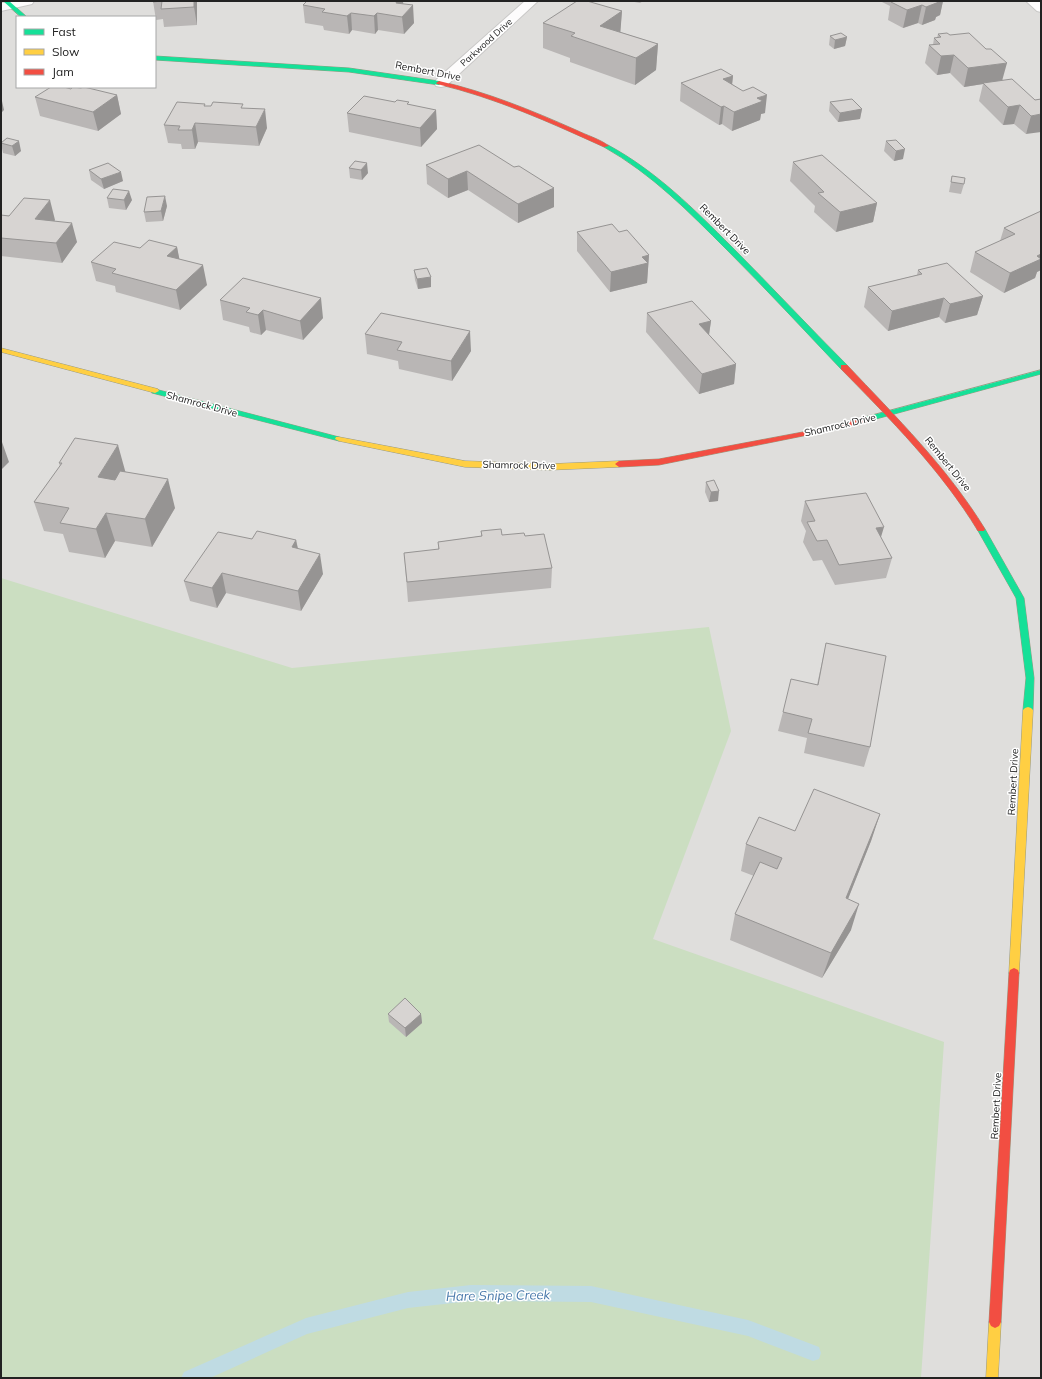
<svg xmlns="http://www.w3.org/2000/svg" width="1042" height="1379" font-family="Mulish,sans-serif">
  <style>
    .residential { fill: #dfdedc; fill-rule: evenodd }
    .forest { fill: #cbdec1 }
    .lines { fill: none; stroke-linecap: round; stroke-linejoin: round }
    .stream { fill: #bfdbe3; fill-rule: evenodd }
    .street-casing { stroke: #c9c8c7; stroke-width: 2 }
    .fast-casing { stroke: #999a82; stroke-width: 1 }
    .slow-casing { stroke: #999a82; stroke-width: 1 }
    .jam-casing { stroke: #999a82; stroke-width: 1 }
    .street { fill: #fdfcfc; fill-rule: evenodd }
    .fast { fill: #16e098; fill-rule: evenodd }
    .slow { fill: #ffcf43; fill-rule: evenodd }
    .jam { fill: #f24e42; fill-rule: evenodd }
    .wall { fill: #b9b6b5 }
    .shaded-wall { fill: #969493 }
    .building { fill: #d7d4d2; stroke: #969493 }
    .labels { text-anchor: middle; dominant-baseline: central; stroke-width: 3; stroke-linejoin: round; paint-order: stroke }
    .far-street-label { font-size: 9px; fill: #222; stroke: #fff }
    .street-label { font-size: 10px; fill: #222; stroke: #fff }
    .near-water-label { font-size: 13px; font-style: italic; fill: #4a7aab; stroke: #fff }
  </style>
  <rect width="100%" height="100%" fill="#f0eeeb"/>
  <path class="residential" d="M1,1H1041V1378H1ZM17,17H155V87H17Z"/>
  <path class="forest" d="M1,578L292,668L709,627L731,731L653,939L944,1042L921,1378H1Z"/>
  <g class="lines">
    <path class="stream" d="M471,1285L591,1286L748,1320L819,1347L821,1353L819,1359L813,1361L748,1336L591,1302L471,1301L408,1308L307,1334L210,1378H181L184,1372L306,1318L408,1292Z"/>
    <g class="street-casing">
      <path id="street" d="M11,1H34L32,4L1,11V3Z
        M525,1H538L446,86L441,87L436,86L434,83L436,80Z
        M1026,1H1040L1041,12L1037,11Z"/>
    </g>
    <g class="fast-casing">
      <path id="fast" d="M3,1H9L27,17H21Z
        M155,56L349,68L439,81L442,83L439,85L349,72L155,60Z
        M604,145H608C656,171 694,209 732,247C771,286 808,326 847,365V369H841C803,329 766,289 727,250C689,212 652,174 604,147Z
        M1041,370V374L865,422L861,420L862,418Z
        M152,389H155L339,437L343,439L339,441L152,393Z
        M981,526L985,529L1024,598L1034,678L1033,710L1031,712H1025L1023,710L1026,678L1016,598L977,529Z"/>
    </g>
    <g class="slow-casing">
      <path id="slow" d="M1,348L158,389L159,391L155,393L1,352Z
        M336,437H339L465,461L549,464L619,461L623,464L619,467L549,470L465,467L339,441L335,439Z
        M1028,707L1031,708L1033,710L1019,973L1018,976L1014,978L1010,976L1009,973L1023,710L1025,708Z
        M995,1316L999,1318L1001,1322L998,1378H986L989,1322L991,1318Z"/>
    </g>
    <g class="jam-casing">
      <path id="jam" d="M439,81C487,92 531,110 576,130C586,135 600,139 609,146L604,147C549,122 496,98 437,84L436,83Z
        M841,365H847C896,417 947,467 985,529L984,531H978C941,470 891,420 841,369Z
        M865,418L869,420L868,422L808,435L659,465L619,467L615,464L619,461L659,459L808,431Z
        M1014,968L1018,970L1019,973L1001,1322L999,1326L995,1328L991,1326L989,1322L1009,973L1010,970Z"/>
    </g>
    <use href="#street" class="street"/>
    <use href="#fast" class="fast"/>
    <use href="#slow" class="slow"/>
    <use href="#jam" class="jam"/>
  </g>
  <path class="wall" d="M153,1H208L197,2V25L164,27L163,19L156,20Z
    M629,1H643L640,3Z
    M880,1H943L940,15L936,17L935,20L922,25L918,23L903,28L888,20L890,6Z
    M403,4L414,23L404,34L378,30L375,34L352,30L349,34L324,30L323,26L305,23L303,5Z
    M622,11L620,32L658,44L656,70L635,85L570,62V58L543,48V23Z
    M938,34L1003,80L1035,100L1041,99L1026,134L1014,124L1003,125L979,101L983,84L964,87L950,73L937,75L925,63L929,45H933L934,38H937Z
    M830,36L847,37L845,46L834,49L829,45Z
    M733,76L732,84L765,113L761,114L760,120L732,131L722,124L719,125L680,101L681,83Z
    M71,89L117,95L121,114L98,131L40,116L35,97Z
    M830,102L862,109L860,119L838,122L829,111Z
    M409,105L436,110L437,129L421,147L349,132L347,113Z
    M205,106L244,108L267,128L259,146L198,142L195,149H182L181,144L168,143L164,125Z
    M7,138L21,151L15,156L3,153L1,143Z
    M886,141L903,159L894,161L884,151Z
    M355,161L368,173L362,180L350,178L349,168Z
    M793,162L877,203L873,222L836,232L814,212L815,206L790,181Z
    M426,165L514,167L554,188V207L518,223L468,190L448,198L427,184Z
    M89,170L123,181L104,189L91,180Z
    M952,176L964,184L961,194L949,192Z
    M107,198L132,200L126,210L109,208Z
    M167,206L163,221L146,222L144,212Z
    M1041,211V270L1037,272L1035,278L1004,293L970,272L975,252L1000,241L1004,228Z
    M1,215L55,220L54,221L77,242L62,263L1,256Z
    M577,232H619L649,255L647,283L610,292L577,251Z
    M177,247L179,259L207,285L180,310L116,292L115,286L96,281L91,262L140,248Z
    M414,270L431,277V287L418,289L415,280Z
    M918,270L983,296L977,315L945,323L939,317L888,331L864,307L868,287L917,275Z
    M220,300L323,318L303,340L266,330L261,335L250,332L249,327L223,320Z
    M647,313L711,321L709,335L736,364L734,384L699,394L646,332Z
    M365,334L471,351L452,381L399,369L398,361L367,354Z
    M59,463L126,472L175,508L152,547L115,541L105,558L69,552L63,534L44,531L34,502L60,466Z
    M706,482L718,501L709,502L705,492Z
    M805,501L881,538L892,558L886,578L835,585L822,560L813,561L803,542L806,531L801,521Z
    M481,531L502,535L525,536L552,568L551,588L408,602L404,553L438,550V542L481,536Z
    M252,539L296,540L298,548L323,574L301,611L226,593L217,608L190,601L184,581Z
    M826,643L870,747L864,767L804,753L807,738L778,731L783,712L817,685Z
    M880,814L871,841L848,899L851,930L822,978L730,940L735,914L754,876L741,871L746,844Z
    M388,1014H421L422,1023L406,1037L389,1022Z"/>
  <path class="shaded-wall" d="M194,1H197V25L194,7Z
    M397,1H403L404,13L396,3Z
    M933,1H943L940,15L936,17L935,20L922,25L926,7Z
    M413,5L414,23L404,34L402,17Z
    M922,5L918,23L903,28L907,10Z
    M622,11L620,37L600,26Z
    M351,13L352,30L349,34L347,16Z
    M377,13L378,30L375,34L374,16Z
    M847,37L845,46L834,49L835,40Z
    M658,44L656,70L635,85L636,58Z
    M954,55L950,73L937,75L941,56Z
    M1007,63L1002,81L983,83V84L964,87L968,68Z
    M733,76L731,94L723,79Z
    M117,95L121,114L98,131L93,112Z
    M767,95L765,113L761,114L760,120L732,131L734,112L757,98Z
    M1,101H2L4,110L1,113Z
    M1020,105L1014,124L1003,125L1008,107Z
    M724,106L722,124L719,125L721,107Z
    M265,109L267,128L259,146L256,127Z
    M862,109L860,119L838,122L840,113Z
    M436,110L437,129L421,147L420,128Z
    M1041,114V132L1026,134L1031,116Z
    M195,123L198,142L195,149L192,130Z
    M19,141L21,151L15,156L12,146Z
    M905,149L903,159L894,161L896,151Z
    M367,163L368,173L362,180L361,170Z
    M467,171L468,190L448,198V179Z
    M121,172L123,181L104,189L101,179Z
    M554,188V207L518,223V204Z
    M129,191L132,200L126,210L124,200Z
    M165,196L167,206L163,221L161,211Z
    M50,200L55,220L41,238L35,219Z
    M877,203L873,222L836,232L840,212Z
    M72,223L77,242L62,263L56,243Z
    M177,247L181,267L167,256Z
    M1041,254V270L1037,272L1035,278L1004,293L1010,273L1037,256Z
    M649,255L647,283L610,292L611,272L642,257Z
    M203,265L207,285L180,310L176,290Z
    M431,277V287L418,289L417,279Z
    M983,296L977,315L945,323L950,304Z
    M321,298L323,318L303,340L300,321Z
    M944,298L939,317L888,331L892,311Z
    M263,310L266,330L261,335L258,315Z
    M711,321L708,341L699,324Z
    M470,331L471,351L452,381L451,361Z
    M736,364L734,384L699,394L702,374Z
    M2,442L9,462L1,470V444Z
    M118,445L126,474L106,506L98,477Z
    M168,479L175,508L152,547L145,519Z
    M719,491L718,501L709,502L711,492Z
    M106,513L115,541L105,558L96,529Z
    M884,527L878,547L876,528Z
    M296,540L300,560L292,547Z
    M320,554L323,574L301,611L298,591Z
    M222,573L226,593L217,608L212,588Z
    M880,814L871,841L838,924L846,898Z
    M859,904L851,930L822,978L831,953Z
    M421,1014L422,1023L406,1037L405,1028Z"/>
  <path class="building" d="M153,1H194V7L161,9L162,1L153,2Z
    M307,1H397L396,3L413,5L402,17L377,13L374,16L351,13L347,16L322,12L325,9L303,5Z
    M577,1H587L622,11L600,26L658,44L636,58L571,36L575,33L543,23Z
    M894,1H937L939,2L926,7L922,5L907,10L891,2Z
    M841,33L847,37L835,40L830,36Z
    M947,33L950,35L969,33L986,49H991L1007,63L968,68L954,55L941,56L929,45L940,44L934,38L941,37L938,34Z
    M721,69L733,76L723,79L743,91L753,87L767,95L757,98L763,101L734,112L724,106L721,107L681,83Z
    M1012,79L1035,100L1041,99V114L1031,116L1020,105L1008,107L983,83Z
    M51,87H64L71,89L73,87L81,88L83,87H84L117,95L93,112L35,97Z
    M364,96L395,102L397,100L409,102L407,104L436,110L420,128L347,113Z
    M852,99L862,109L840,113L830,102Z
    M177,102L205,104L204,106H211L213,102L243,104L241,108L265,109L256,127L195,123L192,130H178L180,126L164,125Z
    M7,138L19,141L12,146L1,143Z
    M896,140L905,149L896,151L886,141Z
    M479,145L514,167L519,166L554,188L518,204L467,171L448,179L426,165Z
    M822,155L877,203L840,212L818,193L824,192L793,162Z
    M355,161L367,163L361,170L349,168Z
    M108,163L121,172L101,179L89,170Z
    M952,176L965,178L964,184L951,182Z
    M113,189L129,191L124,200L107,198Z
    M165,196L161,211L144,212L147,197Z
    M24,198L50,200L35,219L72,223L56,243L1,238V215L9,216Z
    M1041,211V254L1037,256L1041,259L1010,273L975,252L1015,234L1004,228Z
    M612,224L619,232L627,230L649,255L642,257L648,263L611,272L577,232Z
    M149,240L177,247L167,256L203,265L176,290L112,273L116,269L91,262L114,242L140,248Z
    M947,263L983,296L950,304L944,298L892,311L868,287L922,274L918,270Z
    M427,268L431,277L417,279L414,270Z
    M243,278L321,298L300,321L263,310L258,315L246,312L250,308L220,300Z
    M692,301L711,321L699,324L736,364L702,374L647,313Z
    M381,313L470,331L451,361L397,350L402,342L365,334Z
    M75,438L118,445L98,477L115,480L120,471L168,479L145,519L106,513L96,529L60,523L69,508L34,502L62,463H59Z
    M714,480L719,491L711,492L706,482Z
    M866,493L884,527L876,528L892,558L839,565L827,540L817,541L807,522L815,521L805,501Z
    M501,529L502,535L524,533L525,536L544,534L552,568L407,582L404,553L439,549L438,542L482,536L481,531Z
    M257,531L296,540L292,547L320,554L298,591L222,573L212,588L184,581L218,532L252,539Z
    M826,643L886,656L870,747L808,733L812,719L783,712L791,679L818,685Z
    M814,789L880,814L846,898L859,904L831,953L735,914L760,862L777,869L782,858L746,844L759,817L795,831Z
    M405,998L421,1014L405,1028L388,1014Z"/>
  <g class="labels">
    <g class="far-street-label">
      <text transform="translate(486 42) rotate(-42)">Parkwood Drive</text>
    </g>
    <g class="street-label">
      <text transform="translate(428 71) rotate(11)">Rembert Drive</text>
      <text transform="translate(725 229) rotate(45)">Rembert Drive</text>
      <text transform="translate(202 404) rotate(15)">Shamrock Drive</text>
      <text transform="translate(840 425) rotate(-13)">Shamrock Drive</text>
      <text transform="translate(948 464) rotate(51)">Rembert Drive</text>
      <text transform="translate(519 465) rotate(1)">Shamrock Drive</text>
      <text transform="translate(1013 782) rotate(-87)">Rembert Drive</text>
      <text transform="translate(996 1106) rotate(-87)">Rembert Drive</text>
    </g>
    <g class="near-water-label">
      <text transform="translate(498 1295) rotate(-1)">Hare Snipe Creek</text>
    </g>
  </g>
  <rect width="1042" height="1379" fill="none" stroke="#222222" stroke-width="4"/>
  <rect x="16" y="16" width="140" height="72" fill="#ffffff" stroke="#a7a7a7"/>
  <rect x="24" y="29" width="20" height="6" fill="#16e098" stroke="#a7a7a7"/>
  <text x="52" y="36" font-size="12" fill="#222222">Fast</text>
  <rect x="24" y="49" width="20" height="6" fill="#ffcf43" stroke="#a7a7a7"/>
  <text x="52" y="56" font-size="12" fill="#222222">Slow</text>
  <rect x="24" y="69" width="20" height="6" fill="#f24e42" stroke="#a7a7a7"/>
  <text x="52" y="76" font-size="12" fill="#222222">Jam</text>
</svg>
